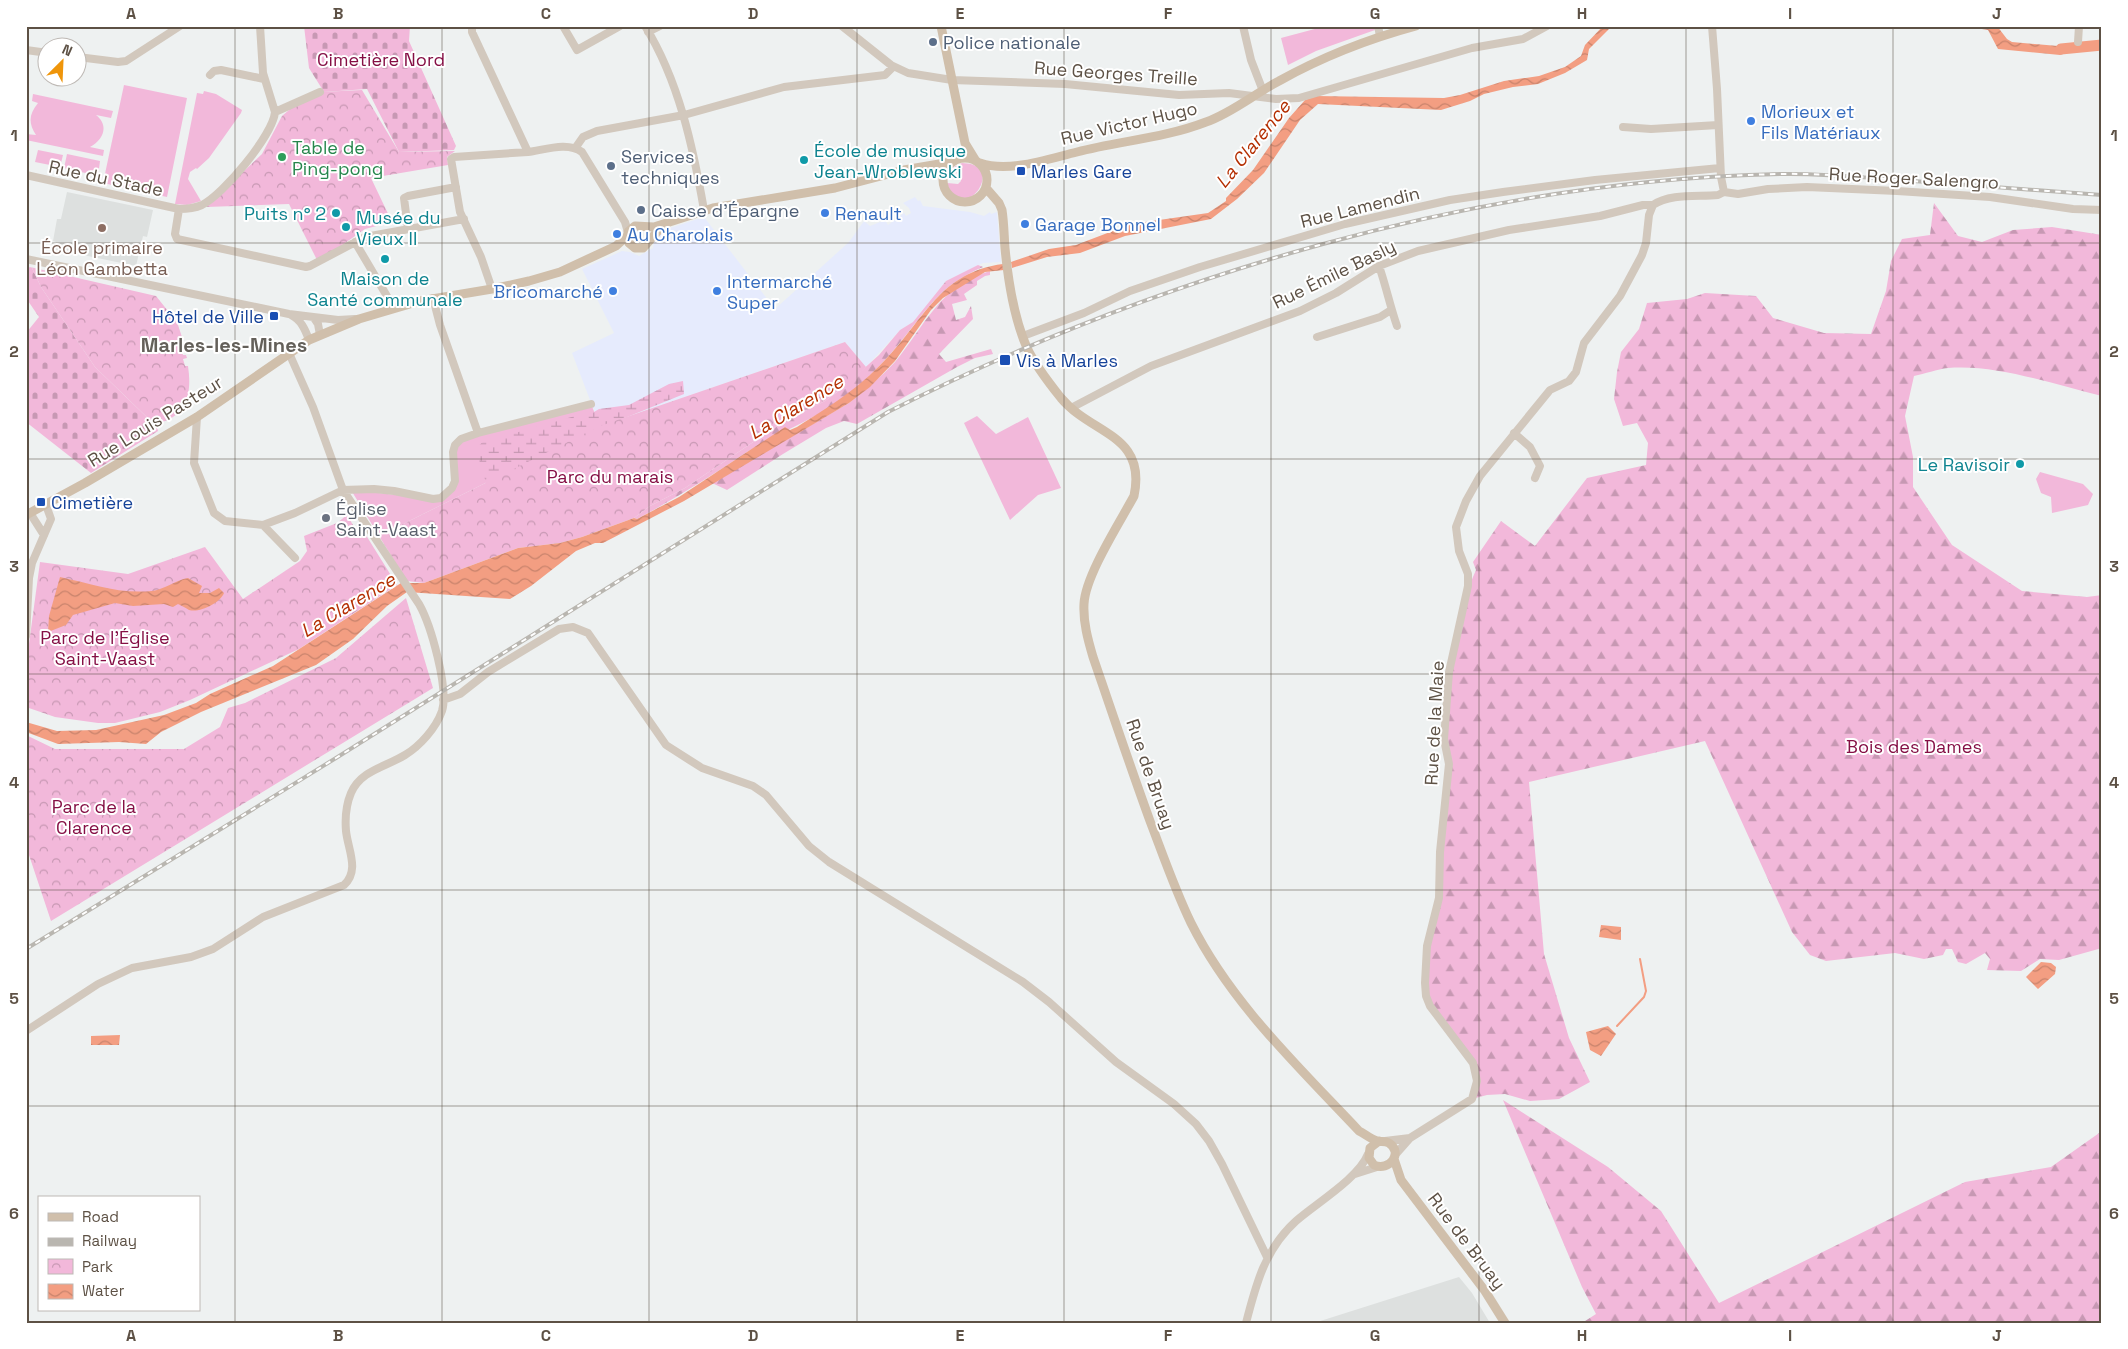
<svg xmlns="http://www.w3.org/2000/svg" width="2128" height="1349" font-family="'Space Grotesk',sans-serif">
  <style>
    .commercial { fill: #e6ebfd }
    .education { fill: #dde0df }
    .green { fill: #f2b8da }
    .forest { fill: url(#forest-firs) }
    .wetland { fill: url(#wetland-marsh) }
    .cemetery { fill: url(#cemetery-stones) }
    .park { fill: url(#park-crowns) }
    .water { fill: url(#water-waves) }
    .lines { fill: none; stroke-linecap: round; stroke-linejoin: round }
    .stream { stroke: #f39e82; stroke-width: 2 }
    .river { stroke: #f39e82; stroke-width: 11 }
    .minor { stroke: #d2c8bd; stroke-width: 8 }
    .major { stroke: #d0bfab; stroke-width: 9 }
    .rail-casing { stroke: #b9b6b0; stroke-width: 4 }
    .rail { stroke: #fff; stroke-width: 2; stroke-dasharray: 5.5; stroke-linecap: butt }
    .grid { fill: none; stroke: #5d5145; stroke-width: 1; stroke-opacity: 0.55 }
    .service-dot { fill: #5c6f8a; stroke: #fff; stroke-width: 2 }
    .shop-dot { fill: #3f7fe0; stroke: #fff; stroke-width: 2 }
    .leisure-dot { fill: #2e9e5b; stroke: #fff; stroke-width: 2 }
    .culture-dot { fill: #0f9aa8; stroke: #fff; stroke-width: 2 }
    .transit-dot { fill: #1a4fb4; stroke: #fff; stroke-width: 2 }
    .education-dot { fill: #8d6e63; stroke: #fff; stroke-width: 2 }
    .worship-dot { fill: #6b7280; stroke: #fff; stroke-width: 2 }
    .labels { text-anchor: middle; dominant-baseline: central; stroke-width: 4; stroke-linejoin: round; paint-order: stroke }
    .service-label { font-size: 18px; fill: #4e5e75; stroke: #fff; text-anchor: start }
    .park-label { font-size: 18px; fill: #850f45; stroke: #fff }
    .street-label { font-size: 18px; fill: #5d5145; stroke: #fff }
    .shop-label { font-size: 18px; fill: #366cbe; stroke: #fff; text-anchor: start }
    .leisure-label { font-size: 18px; fill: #27864d; stroke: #fff; text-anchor: start }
    .culture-label { font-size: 18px; fill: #0d838f; stroke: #fff; text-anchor: start }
    .transit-label { font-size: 18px; fill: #164399; stroke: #fff; text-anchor: start }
    .education-label { font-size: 18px; fill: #785e54; stroke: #fff }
    .worship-label { font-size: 18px; fill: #5b616d; stroke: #fff; text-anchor: start }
    .water-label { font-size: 19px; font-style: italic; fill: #b42e01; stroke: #fff }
    .quarter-label { font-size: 20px; font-weight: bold; fill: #64605a; stroke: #fff }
    .neatline { fill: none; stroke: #5d5145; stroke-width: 2 }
    .grid-label { font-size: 16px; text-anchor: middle; font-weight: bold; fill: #5d5145 }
  </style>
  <defs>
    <pattern id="forest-firs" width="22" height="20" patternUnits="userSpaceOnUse" patternTransform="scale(1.25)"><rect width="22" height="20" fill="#f2b8da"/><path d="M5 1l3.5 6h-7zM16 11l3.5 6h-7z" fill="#c798b3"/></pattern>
    <pattern id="wetland-marsh" width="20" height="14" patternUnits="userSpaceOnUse" patternTransform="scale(1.25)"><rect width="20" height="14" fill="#f2b8da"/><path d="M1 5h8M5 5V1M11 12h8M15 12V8" fill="none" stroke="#c798b3"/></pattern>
    <pattern id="cemetery-stones" width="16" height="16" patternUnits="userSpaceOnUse" patternTransform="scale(1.25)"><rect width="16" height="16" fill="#f2b8da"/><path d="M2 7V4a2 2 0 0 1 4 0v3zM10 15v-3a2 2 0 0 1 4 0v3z" fill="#c798b3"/></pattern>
    <pattern id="park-crowns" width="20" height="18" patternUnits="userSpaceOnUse" patternTransform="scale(1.25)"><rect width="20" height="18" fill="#f2b8da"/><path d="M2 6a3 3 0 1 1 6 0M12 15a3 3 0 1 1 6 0" fill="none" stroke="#c798b3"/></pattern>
    <pattern id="water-waves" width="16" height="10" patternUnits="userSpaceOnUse" patternTransform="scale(1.25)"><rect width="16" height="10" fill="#f39e82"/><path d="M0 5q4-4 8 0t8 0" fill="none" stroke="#c8836c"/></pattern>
  </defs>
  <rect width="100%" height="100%" fill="#eef1f1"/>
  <path class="commercial" d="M915,197L918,201L920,200L923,206L970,212L984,216L990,212L991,214L997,212L1001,262L983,263L946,281L913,322L900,330L866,367L845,342L600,426L572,353L614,333L582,269L622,251L630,252L639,256L653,248L654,241L664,230L704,217L775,309L849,242L864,221L870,226L885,220L888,225L904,213L906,216L911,213L909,208L903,203Z"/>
  <path class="education" d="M67,192L153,210L147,237L143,236L136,266L54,249L56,242L53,241L57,219H61Z
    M1459,1277L1472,1293L1490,1323H1314Z"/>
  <path class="green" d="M1326,26H1374L1375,30L1316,51L1288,65L1281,38Z
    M124,85L187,98L167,197L103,183Z
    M204,91L216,94L242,110L241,113L209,158L197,169L196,168L190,172L188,179L201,201L187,205L175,204L197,93L203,94Z
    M33,94L113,111L111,118L96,115C109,125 104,140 90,147L104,150L103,156L26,140V134L36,135C28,123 29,114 38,103L32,101Z
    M38,150L63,155L60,167L35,162Z
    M67,154L100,161L98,176L64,168Z
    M962,163C1010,164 961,229 947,183L958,184L961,181L960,175L954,172L952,168Z
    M591,404L600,426L379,536L351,490L433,499L452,488L453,452L461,439Z
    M977,416L996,434L1028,417L1061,488L1038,495L1010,520L964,423Z
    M2040,472L2083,484L2093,494L2088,505L2052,513L2051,497L2041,493L2036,479Z"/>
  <path class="forest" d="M1934,203L1958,236L1982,242L2013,230L2052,227L2102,235V396C2054,385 1998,364 1948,368C1937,369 1925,374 1914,376L1905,416L1913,457V487L1952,545L2022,591L2087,597L2102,595V948L2059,960L2040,959L2021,971L1987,970L1990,959L1985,953L1966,964L1958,962L1952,949H1946L1943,955L1924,959L1895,953L1826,961L1810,955L1792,932L1705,741L1529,782L1544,954L1569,1038L1590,1082L1559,1099L1530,1101L1505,1094L1487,1095L1472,1099L1477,1081L1473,1063L1437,1017L1425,983L1433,925L1449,764C1441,719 1448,673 1459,629C1463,609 1467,589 1476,570L1473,562L1501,521L1535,546L1587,478L1646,465L1648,443L1637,423L1623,426L1614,399L1617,372L1621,352L1639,329L1647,303L1687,299L1705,293L1756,296L1773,318L1824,333L1871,334L1886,291L1891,261L1902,239L1930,235Z
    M978,265L983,267C942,284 929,307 902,340C886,360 867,380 846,396C816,419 779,432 747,452C711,476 675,499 637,519L634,518L650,506L685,488L783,422L825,401L840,390L879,355L900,330L913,322L946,281Z
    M990,271V275L985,276L977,281V285L964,294L967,300L952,304L956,320L965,317L971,306L973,319L939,354L946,362L991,349L993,354L975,358L957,367L857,424L844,421L826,428L783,454L727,490L712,483L849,403C865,390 881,377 895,362C925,326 939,286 990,271Z
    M1503,1100L1608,1167L1661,1211L1719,1303L1965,1182L2051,1167L2102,1131V1323H1582L1596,1314L1582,1287Z"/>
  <path class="wetland" d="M683,381L684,394L600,428L487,486L477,453V447L483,442L575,416L584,418L599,409L629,405L669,384Z"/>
  <path class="cemetery" d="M304,26H410L409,41L456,146L454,150L399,152L367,89L324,92L309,68Z
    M30,267L32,268L41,287L95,367L157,427L158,431L91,473L26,422V333L39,317L26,298V269Z"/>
  <path class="park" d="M362,90L399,152L455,151L447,157L448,165L371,178L392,222L365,229L318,262L289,204L206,207L262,154L282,116L296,104L321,92Z
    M30,267L156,296L168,311L169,310L171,311L170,314L175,316L182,337L179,338L181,345H184L185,348L181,349L183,355H186L187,358L183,359L185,366H188C191,386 190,407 170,419C166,421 164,421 160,423L156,421L154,424L95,367L41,287L32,268Z
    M845,342L866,367L850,382L825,401L783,422L685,488L650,506L634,518L582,537L560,543L518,548L424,583L407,581L379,536L600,426Z
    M347,515L359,535L364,532L397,585L299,649L190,700L160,712L115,723H98L55,717L26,707V666L40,562L128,574L205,547L243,599L300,561L307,551L304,536L337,523Z
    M406,598L433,688L51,921L26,846V735L55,749H184L220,727L228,708L245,703L336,658Z"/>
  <path class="water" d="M1603,26H1612L1589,49L1587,60L1565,73L1538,84L1513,87L1484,94L1470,101L1441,110L1318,104L1300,120L1264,173L1237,199L1211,219L1125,236L1080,253L1047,257L1012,268L1011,262L1049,249L1076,245L1131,224L1208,213L1226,201V198L1253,170L1289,118L1305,100L1316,96L1444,98L1460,95L1504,81L1539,76L1565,67L1581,56L1585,45Z
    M1964,26H1997L2007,39L2012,42L2058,46L2076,44V50L2060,55L1998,49L1988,30Z
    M1003,264L1004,270L985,272L943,298L931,310L895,361L870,387L849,403L684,501L603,543H595L576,551L531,586L510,599L407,592L387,606L353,639L316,665L201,712L161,732L146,744L119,742L58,744L26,732V722L57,731L96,730L164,715L196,703L210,694L273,666L401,583H424L518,548L560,543L582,537L634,518L637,519L679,497L785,427L790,430L797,427C830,406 858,389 885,360C924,320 940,272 1003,264Z
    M60,577C93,584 117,594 152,591C163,590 176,580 188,578L202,586L199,593H210L219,588L224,593C220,603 200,613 189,610C186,608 182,606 178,604L173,607L164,604L133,606L115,603L73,615L66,625L48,632L49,616Z
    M1601,925L1621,927V940L1599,937Z
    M2041,962L2051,963L2056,967L2055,974L2038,989L2026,977Z
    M1608,1026L1616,1034L1601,1056L1590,1050L1586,1032Z
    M120,1035L119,1045H91V1036Z"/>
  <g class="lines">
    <path class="stream" d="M1617,1026L1644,997L1646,991L1640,959"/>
    <path class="river" d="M2061,49L2102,45"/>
    <path class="minor" d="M260,26L263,73L275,112
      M472,26V32L528,152C544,150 568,141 582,152L625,222L628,232
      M563,26L577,50L620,26
      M645,26C679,81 693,147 704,210
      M842,26L891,65L908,73L952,80L1065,84L1179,95L1229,93L1276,99L1299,98L1472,48L1523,39L1547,26
      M1243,26L1251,60L1263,91
      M1378,26L1380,36
      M1712,26L1717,89L1721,177L1724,192
      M648,32L660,26
      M2078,42L2079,26
      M26,50L48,53
      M78,57L118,62L126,61L180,26
      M210,75L214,71L221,70L264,79
      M1623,127L1651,129L1718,125
      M576,147L583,137L597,131L684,115L784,87L885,75L893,67
      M26,175L179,209C187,209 195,208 202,205C223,195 273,135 275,112L320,92
      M1724,192L1738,194L1768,189L1807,187L1897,191L1990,197L2073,209L2102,210
      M1653,205C1670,193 1698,197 1718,195L1724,192
      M179,209L175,234L177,239L306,267L310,266L365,237L464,219
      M408,229L404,198L408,196L456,187
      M355,242L394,308
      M26,259L289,314L338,320L355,319
      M1379,266C1386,286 1390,306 1397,326
      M492,289L481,257L460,212L451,159L454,157L528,152
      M433,298L440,325L478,433
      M291,315C301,320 305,329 309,340
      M314,318L318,324L320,335
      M1023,336L1084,313L1130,291L1200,267L1345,224L1450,200L1503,192L1595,180L1720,168
      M1317,337L1380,317L1391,310
      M1071,408L1151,366L1300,311L1336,293L1379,266L1418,251L1509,230L1600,216L1643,205H1653
      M197,417L194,463L214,513L225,521L263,525L295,513L343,490L374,489L394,491L433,499L441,498L452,488L455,481L453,452L455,445L461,439L478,433L591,404
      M1514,433L1530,447L1540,466L1535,478
      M30,513L44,535
      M263,525L295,558
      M26,636L29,578L32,563L51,519L46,505
      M443,700L460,694L488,672L559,629L573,627L588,633L666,745L702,768L753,786L766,795L809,846L829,862L1023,982L1049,1002L1116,1062L1174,1104L1196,1124L1209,1141L1222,1164L1267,1257
      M26,1031L98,984L132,968L191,957L213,949L263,917L344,885C360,870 348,850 346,831C345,819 346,805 351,793C361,770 386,767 405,755C420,746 436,728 442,711C449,689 431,625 419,604L343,490L313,407L289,353
      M1385,1141L1410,1138
      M1395,1155L1410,1138L1472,1099L1477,1081L1473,1063L1430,1006L1426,996L1425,983L1427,946L1439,898L1440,852L1449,764L1444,739L1449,672L1468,586V574L1459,551L1456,527L1466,501L1480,476L1550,390L1569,381L1576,372L1584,343L1620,296L1642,255L1646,243L1649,215L1653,205
      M1355,1174L1377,1167
      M1246,1323C1256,1284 1265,1249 1296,1221C1315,1204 1359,1178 1368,1154"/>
    <path class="major" d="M941,26L965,143L976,161
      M943 180a22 22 0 1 1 44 0a22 22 0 1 1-44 0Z
      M980,163C1009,173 1048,159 1077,152C1119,141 1165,138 1206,122C1232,113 1254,94 1279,81C1322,57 1368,39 1416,26
      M986,188L999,203L1002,210C1004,223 1004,235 1005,248C1008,280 1014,318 1027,348C1035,365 1049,383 1061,398C1092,435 1147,434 1134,496C1120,522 1085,576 1084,604C1083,622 1088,640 1093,657C1112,712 1130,766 1150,821C1163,855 1175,890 1191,923C1231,1003 1298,1066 1359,1131C1365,1134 1371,1139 1377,1141C1381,1142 1385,1141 1389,1143C1404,1153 1389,1172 1374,1165L1369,1158L1370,1148L1379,1141
      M663,225L643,248H635L629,243L628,232L635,226L654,227L713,208L835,188L904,170L951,162
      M26,515L85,483L197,417L309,340L359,319L420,301L492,289L529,281L560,272L616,246L627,236
      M1394,1159L1401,1180L1485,1291L1505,1323"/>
    <g class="rail-casing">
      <path id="rail" d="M26,949L336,758L888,412C1157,276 1479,180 1781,174C1825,173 1870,178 1913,181C1976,186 2039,190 2102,195"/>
    </g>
    <use href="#rail" class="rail"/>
  </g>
  <path class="grid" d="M235,26V1323M442,26V1323M649,26V1323M857,26V1323M1064,26V1323M1271,26V1323M1479,26V1323M1686,26V1323M1893,26V1323M26,243H2102M26,459H2102M26,674H2102M26,890H2102M26,1106H2102"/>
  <g class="service-dot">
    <circle cx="933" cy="42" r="5"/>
    <circle cx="611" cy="166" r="5"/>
    <circle cx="641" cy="210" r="5"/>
  </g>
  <g class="shop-dot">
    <circle cx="1751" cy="121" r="5"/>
    <circle cx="825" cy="213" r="5"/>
    <circle cx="1025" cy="224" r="5"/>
    <circle cx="617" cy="234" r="5"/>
    <circle cx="613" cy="291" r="5"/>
    <circle cx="717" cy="291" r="5"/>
  </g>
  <circle class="leisure-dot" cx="282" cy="157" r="5"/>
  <g class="culture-dot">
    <circle cx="804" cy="160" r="5"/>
    <circle cx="336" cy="213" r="5"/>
    <circle cx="346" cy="227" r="5"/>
    <circle cx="385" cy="259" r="5"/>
    <circle cx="2020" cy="464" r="5"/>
  </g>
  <g class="transit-dot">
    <rect x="1016" y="166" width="10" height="10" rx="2.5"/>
    <rect x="269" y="311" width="10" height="10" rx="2.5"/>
    <rect x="999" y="354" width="12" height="12" rx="2.5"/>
    <rect x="36" y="497" width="10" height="10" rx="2.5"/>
  </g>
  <circle class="education-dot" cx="102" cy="228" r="5"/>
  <circle class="worship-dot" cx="326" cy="518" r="5"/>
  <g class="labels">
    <g class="service-label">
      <text x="943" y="42">Police nationale</text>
      <text x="621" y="156">Services<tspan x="621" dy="21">techniques</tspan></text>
      <text x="651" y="210">Caisse d'Épargne</text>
    </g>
    <g class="park-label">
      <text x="381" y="59">Cimetière Nord</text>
      <text x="610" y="476">Parc du marais</text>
      <text x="105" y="637">Parc de l'Église<tspan x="105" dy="21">Saint-Vaast</tspan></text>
      <text x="1914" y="746">Bois des Dames</text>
      <text x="94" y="806">Parc de la<tspan x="94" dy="21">Clarence</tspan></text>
    </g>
    <g class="street-label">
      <text transform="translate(1116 73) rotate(4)">Rue Georges Treille</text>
      <text transform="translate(1129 123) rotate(-13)">Rue Victor Hugo</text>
      <text transform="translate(106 178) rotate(12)">Rue du Stade</text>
      <text transform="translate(1914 178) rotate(3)">Rue Roger Salengro</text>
      <text transform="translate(1360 207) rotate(-14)">Rue Lamendin</text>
      <text transform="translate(1334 274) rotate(-26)">Rue Émile Basly</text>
      <text transform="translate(155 421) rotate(-32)">Rue Louis Pasteur</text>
      <text transform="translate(1434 723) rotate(-87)">Rue de la Maie</text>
      <text transform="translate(1151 774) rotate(71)">Rue de Bruay</text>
      <text transform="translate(1467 1241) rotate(53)">Rue de Bruay</text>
    </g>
    <g class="shop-label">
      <text x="1761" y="111">Morieux et<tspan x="1761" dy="21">Fils Matériaux</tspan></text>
      <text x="835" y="213">Renault</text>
      <text x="1035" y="224">Garage Bonnel</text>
      <text x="627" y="234">Au Charolais</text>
      <text x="727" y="281">Intermarché<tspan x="727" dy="21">Super</tspan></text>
      <text x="603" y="291" text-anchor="end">Bricomarché</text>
    </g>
    <g class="leisure-label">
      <text x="292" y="147">Table de<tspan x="292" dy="21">Ping-pong</tspan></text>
    </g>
    <g class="culture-label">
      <text x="814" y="150">École de musique<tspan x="814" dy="21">Jean-Wroblewski</tspan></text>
      <text x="326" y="213" text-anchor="end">Puits n° 2</text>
      <text x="356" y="217">Musée du<tspan x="356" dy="21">Vieux II</tspan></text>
      <text x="385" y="278" text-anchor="middle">Maison de<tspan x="385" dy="21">Santé communale</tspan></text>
      <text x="2010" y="464" text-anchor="end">Le Ravisoir</text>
    </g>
    <g class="transit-label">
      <text x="1031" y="171">Marles Gare</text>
      <text x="264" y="316" text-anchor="end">Hôtel de Ville</text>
      <text x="1016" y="360">Vis à Marles</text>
      <text x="51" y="502">Cimetière</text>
    </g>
    <g class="education-label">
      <text x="102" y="247">École primaire<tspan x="102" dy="21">Léon Gambetta</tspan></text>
    </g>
    <g class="worship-label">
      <text x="336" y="508">Église<tspan x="336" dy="21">Saint-Vaast</tspan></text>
    </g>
    <g class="water-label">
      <text transform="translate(1253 144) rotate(-51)">La Clarence</text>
      <text transform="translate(796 407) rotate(-31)">La Clarence</text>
      <text transform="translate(348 605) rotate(-31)">La Clarence</text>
    </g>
    <g class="quarter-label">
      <text x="224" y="345">Marles-les-Mines</text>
    </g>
  </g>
  <rect width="2128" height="1349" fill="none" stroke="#ffffff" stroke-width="55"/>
  <rect x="38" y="1196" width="162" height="115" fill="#ffffff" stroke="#beb9b5"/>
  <rect x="48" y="1213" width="25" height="8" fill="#d0bfab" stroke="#beb9b5"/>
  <text x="82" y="1222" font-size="15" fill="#5d5145">Road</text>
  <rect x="48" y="1238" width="25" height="8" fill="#b9b6b0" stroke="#beb9b5"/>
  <text x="82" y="1246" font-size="15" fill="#5d5145">Railway</text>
  <rect x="48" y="1259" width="25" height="15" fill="url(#park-crowns)" stroke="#beb9b5"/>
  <text x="82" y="1272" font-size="15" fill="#5d5145">Park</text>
  <rect x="48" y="1284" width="25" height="15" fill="url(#water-waves)" stroke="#beb9b5"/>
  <text x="82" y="1296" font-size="15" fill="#5d5145">Water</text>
  <g transform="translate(62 62) rotate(24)"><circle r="24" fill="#ffffff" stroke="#beb9b5"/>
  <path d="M0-4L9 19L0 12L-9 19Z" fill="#ef950a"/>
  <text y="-8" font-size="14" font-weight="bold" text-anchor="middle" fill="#5d5145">N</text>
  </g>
  <rect x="28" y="28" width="2072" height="1294" class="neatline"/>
  <g class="grid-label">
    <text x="131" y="19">A</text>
    <text x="338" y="19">B</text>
    <text x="546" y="19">C</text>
    <text x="753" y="19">D</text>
    <text x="960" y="19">E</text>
    <text x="1168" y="19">F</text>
    <text x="1375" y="19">G</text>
    <text x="1582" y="19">H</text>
    <text x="1790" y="19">I</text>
    <text x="1997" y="19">J</text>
    <text x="14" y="141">1</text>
    <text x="2114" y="141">1</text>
    <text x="14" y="357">2</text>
    <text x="2114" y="357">2</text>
    <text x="14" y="572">3</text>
    <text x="2114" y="572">3</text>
    <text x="14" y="788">4</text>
    <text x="2114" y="788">4</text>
    <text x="14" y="1004">5</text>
    <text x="2114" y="1004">5</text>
    <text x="14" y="1219">6</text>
    <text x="2114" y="1219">6</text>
    <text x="131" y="1341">A</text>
    <text x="338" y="1341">B</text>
    <text x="546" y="1341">C</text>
    <text x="753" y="1341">D</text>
    <text x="960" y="1341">E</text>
    <text x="1168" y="1341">F</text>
    <text x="1375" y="1341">G</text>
    <text x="1582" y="1341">H</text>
    <text x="1790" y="1341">I</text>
    <text x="1997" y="1341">J</text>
  </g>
</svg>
